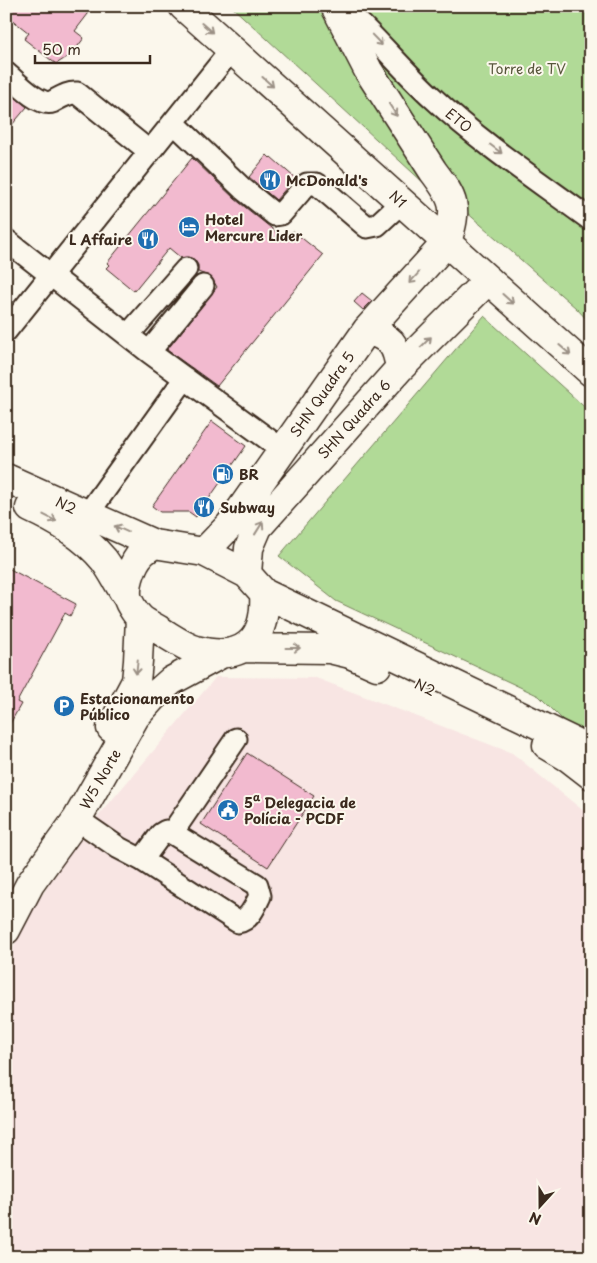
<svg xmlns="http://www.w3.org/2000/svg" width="597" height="1263" font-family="'Playpen Sans',sans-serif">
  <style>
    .built { fill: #f8e5e3 }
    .green { fill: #b1da97; stroke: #76825a }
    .building { fill: #f2bacf; stroke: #3b2a1e }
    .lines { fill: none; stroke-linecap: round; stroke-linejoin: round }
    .minor-casing { stroke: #3b2a1e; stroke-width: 25 }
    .major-casing { stroke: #3b2a1e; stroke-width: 31 }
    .highway-casing { stroke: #3b2a1e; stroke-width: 31 }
    .minor { stroke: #fbf7ec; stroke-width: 21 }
    .major { stroke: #fbf7ec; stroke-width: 28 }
    .highway { stroke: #fbf7ec; stroke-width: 28 }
    .oneway { stroke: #9b9085 }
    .labels { text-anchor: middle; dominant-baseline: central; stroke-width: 4; stroke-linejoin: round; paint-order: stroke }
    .park-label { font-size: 14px; fill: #58563c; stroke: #fbf7ec }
    .street-label { font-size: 14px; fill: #3b2a1e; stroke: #fbf7ec }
    .poi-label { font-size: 14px; font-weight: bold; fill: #3b2a1e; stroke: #fbf7ec; text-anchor: start }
  </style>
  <rect width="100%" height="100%" fill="#fbf7ec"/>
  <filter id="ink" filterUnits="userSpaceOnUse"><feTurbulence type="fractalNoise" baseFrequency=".02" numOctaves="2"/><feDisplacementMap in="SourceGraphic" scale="10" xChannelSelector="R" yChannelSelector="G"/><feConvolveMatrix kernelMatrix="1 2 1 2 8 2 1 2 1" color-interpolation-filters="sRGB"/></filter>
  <g filter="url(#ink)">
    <path class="built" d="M216,677L316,678L512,753L591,817V1257H6V964L22,927L73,846Z"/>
    <path class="green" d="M231,6H591V324L576,308L433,183L449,206Z
      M484,316L591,413V748L539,696L336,601L279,556Z"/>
    <path class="building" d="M6,6H78L88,14L75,31L84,38L72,54L56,64L24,39L29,33L6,15Z
      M6,90L27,107L6,132Z
      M267,155L270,158L271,157L295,178L276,200L249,177Z
      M192,158L235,199L286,240L293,231L323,255L217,386L167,350L217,287L211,277L198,272V265L194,259L188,257L181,258L169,248L134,291L106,268L109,265L107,263Z
      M362,293L372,301L363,310L354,302Z
      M212,421L246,446L196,517L189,512H160L152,506Z
      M6,567L76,604L70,616L65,613L17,702L21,704L6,731Z
      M247,753L314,796L268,867L201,824Z"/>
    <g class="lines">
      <g class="minor-casing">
        <path id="minor" d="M341,6C374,34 401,69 433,98C481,143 538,181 591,220
          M6,73C15,81 40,107 52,102C60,98 68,92 77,93L150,152
          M174,123L243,189L275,215L281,214L307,184H317L367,227L377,225L402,202
          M6,240L149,352L203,286
          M6,331L232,49
          M128,335L186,269
          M149,352L283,450
          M87,515L185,378
          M77,819L119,848L142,860L238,922C250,920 255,906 260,896L257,885L172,833L166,831L161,834L142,860
          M172,833L236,739"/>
      </g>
      <g class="major-casing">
        <path id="major" d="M367,330C391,338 396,343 400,368
          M6,478L154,544
          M30,508C58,521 84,536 104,560C112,571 119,585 127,597
          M204,552L230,525L367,330L447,242
          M247,574L249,548L258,527L400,368L488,280
          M264,593C267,641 243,662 196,650C183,646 171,637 159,630C153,626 145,623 140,618C136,614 127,601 127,595C126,582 133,562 142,553C145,550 150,547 154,544L204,552L247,574L264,593L591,750
          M244,648L329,649L350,654L377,666
          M111,728L136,681L138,661L140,618
          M547,745L569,758L591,775
          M6,930L30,884L77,819L135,717L153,697L171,681L221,654"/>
      </g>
      <g class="highway-casing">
        <path id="highway" d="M183,6L591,372
          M335,6L368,70L433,171C455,200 458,207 447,242"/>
      </g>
      <use href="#minor" class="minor"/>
      <use href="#major" class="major"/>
      <use href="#highway" class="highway"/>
    </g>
    <defs><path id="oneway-shaft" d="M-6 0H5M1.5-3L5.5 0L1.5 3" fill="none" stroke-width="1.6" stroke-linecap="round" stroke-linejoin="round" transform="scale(1.25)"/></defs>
    <g class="oneway">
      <use href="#oneway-shaft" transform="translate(207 28) rotate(41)"/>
      <use href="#oneway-shaft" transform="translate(377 40) rotate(46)"/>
      <use href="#oneway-shaft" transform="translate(268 82) rotate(42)"/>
      <use href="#oneway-shaft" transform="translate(393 110) rotate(57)"/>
      <use href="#oneway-shaft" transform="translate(496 149) rotate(37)"/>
      <use href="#oneway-shaft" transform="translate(414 278) rotate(132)"/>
      <use href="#oneway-shaft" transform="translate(508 299) rotate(42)"/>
      <use href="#oneway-shaft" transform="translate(426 342) rotate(-45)"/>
      <use href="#oneway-shaft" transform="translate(565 350) rotate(41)"/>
      <use href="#oneway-shaft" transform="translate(50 518) rotate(27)"/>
      <use href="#oneway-shaft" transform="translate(259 528) rotate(-58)"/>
      <use href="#oneway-shaft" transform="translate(121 529) rotate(-156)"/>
      <use href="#oneway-shaft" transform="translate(293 648)"/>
      <use href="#oneway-shaft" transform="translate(137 667) rotate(96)"/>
    </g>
  </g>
  <defs>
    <g id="restaurant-disc" transform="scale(1.125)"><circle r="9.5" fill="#1f6fb2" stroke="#fbf7ec"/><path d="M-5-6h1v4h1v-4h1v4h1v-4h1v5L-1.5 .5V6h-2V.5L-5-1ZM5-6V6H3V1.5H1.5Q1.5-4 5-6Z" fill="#fff"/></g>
    <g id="hotel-disc" transform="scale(1.125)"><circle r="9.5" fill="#1f6fb2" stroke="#fbf7ec"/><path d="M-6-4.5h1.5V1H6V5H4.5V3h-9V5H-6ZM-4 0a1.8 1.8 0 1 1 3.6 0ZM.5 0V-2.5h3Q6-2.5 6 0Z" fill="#fff"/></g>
    <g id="fuel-disc" transform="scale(1.125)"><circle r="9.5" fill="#1f6fb2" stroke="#fbf7ec"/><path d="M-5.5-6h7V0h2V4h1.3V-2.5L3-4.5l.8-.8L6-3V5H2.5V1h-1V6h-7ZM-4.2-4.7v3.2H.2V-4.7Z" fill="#fff"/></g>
    <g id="parking-disc" transform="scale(1.125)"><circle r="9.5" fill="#1f6fb2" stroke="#fbf7ec"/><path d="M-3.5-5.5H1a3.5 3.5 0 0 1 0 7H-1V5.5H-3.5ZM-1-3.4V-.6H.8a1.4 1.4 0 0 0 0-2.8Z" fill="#fff"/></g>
    <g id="civic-disc" transform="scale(1.125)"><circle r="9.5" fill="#1f6fb2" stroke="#fbf7ec"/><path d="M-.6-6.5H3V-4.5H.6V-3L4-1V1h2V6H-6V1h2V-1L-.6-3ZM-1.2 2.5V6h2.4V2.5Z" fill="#fff"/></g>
  </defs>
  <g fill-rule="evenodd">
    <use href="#restaurant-disc" x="270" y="180"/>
    <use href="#hotel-disc" x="189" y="227"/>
    <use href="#restaurant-disc" x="148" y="239"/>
    <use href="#fuel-disc" x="223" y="474"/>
    <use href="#restaurant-disc" x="204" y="507"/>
    <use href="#parking-disc" x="64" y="706"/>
    <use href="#civic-disc" x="228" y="810"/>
  </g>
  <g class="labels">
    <g class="park-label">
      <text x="527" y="68">Torre de TV</text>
    </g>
    <g class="street-label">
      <text transform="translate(459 120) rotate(39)">ETO</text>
      <text transform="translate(398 199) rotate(42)">N1</text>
      <text transform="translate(322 394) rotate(-55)">SHN Quadra 5</text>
      <text transform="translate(354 419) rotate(-48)">SHN Quadra 6</text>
      <text transform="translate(66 505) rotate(25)">N2</text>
      <text transform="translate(425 687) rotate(25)">N2</text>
      <text transform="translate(100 779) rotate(-60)">W5 Norte</text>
    </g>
    <g class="poi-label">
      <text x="286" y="180">McDonald's</text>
      <text x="205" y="219">Hotel<tspan x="205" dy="16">Mercure Lider</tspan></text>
      <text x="132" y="239" text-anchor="end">L Affaire</text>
      <text x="239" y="474">BR</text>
      <text x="220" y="507">Subway</text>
      <text x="80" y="698">Estacionamento<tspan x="80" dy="16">Público</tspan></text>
      <text x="244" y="802">5ª Delegacia de<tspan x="244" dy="16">Polícia - PCDF</tspan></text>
    </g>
  </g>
  <rect width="597" height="1263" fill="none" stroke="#fbf7ec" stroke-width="25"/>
  <rect x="12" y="12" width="572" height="1238" fill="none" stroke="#3b2a1e" stroke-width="2" filter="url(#ink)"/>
  <g transform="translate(540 1206) rotate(201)" stroke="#fbf7ec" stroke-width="4" paint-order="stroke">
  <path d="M0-4L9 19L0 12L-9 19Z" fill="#3b2a1e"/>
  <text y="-8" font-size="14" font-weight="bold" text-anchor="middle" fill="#3b2a1e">N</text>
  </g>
  <path d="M35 55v8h115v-8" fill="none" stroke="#3b2a1e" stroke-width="2.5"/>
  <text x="42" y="55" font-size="15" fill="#3b2a1e" stroke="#fbf7ec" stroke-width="4" paint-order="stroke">50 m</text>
</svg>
